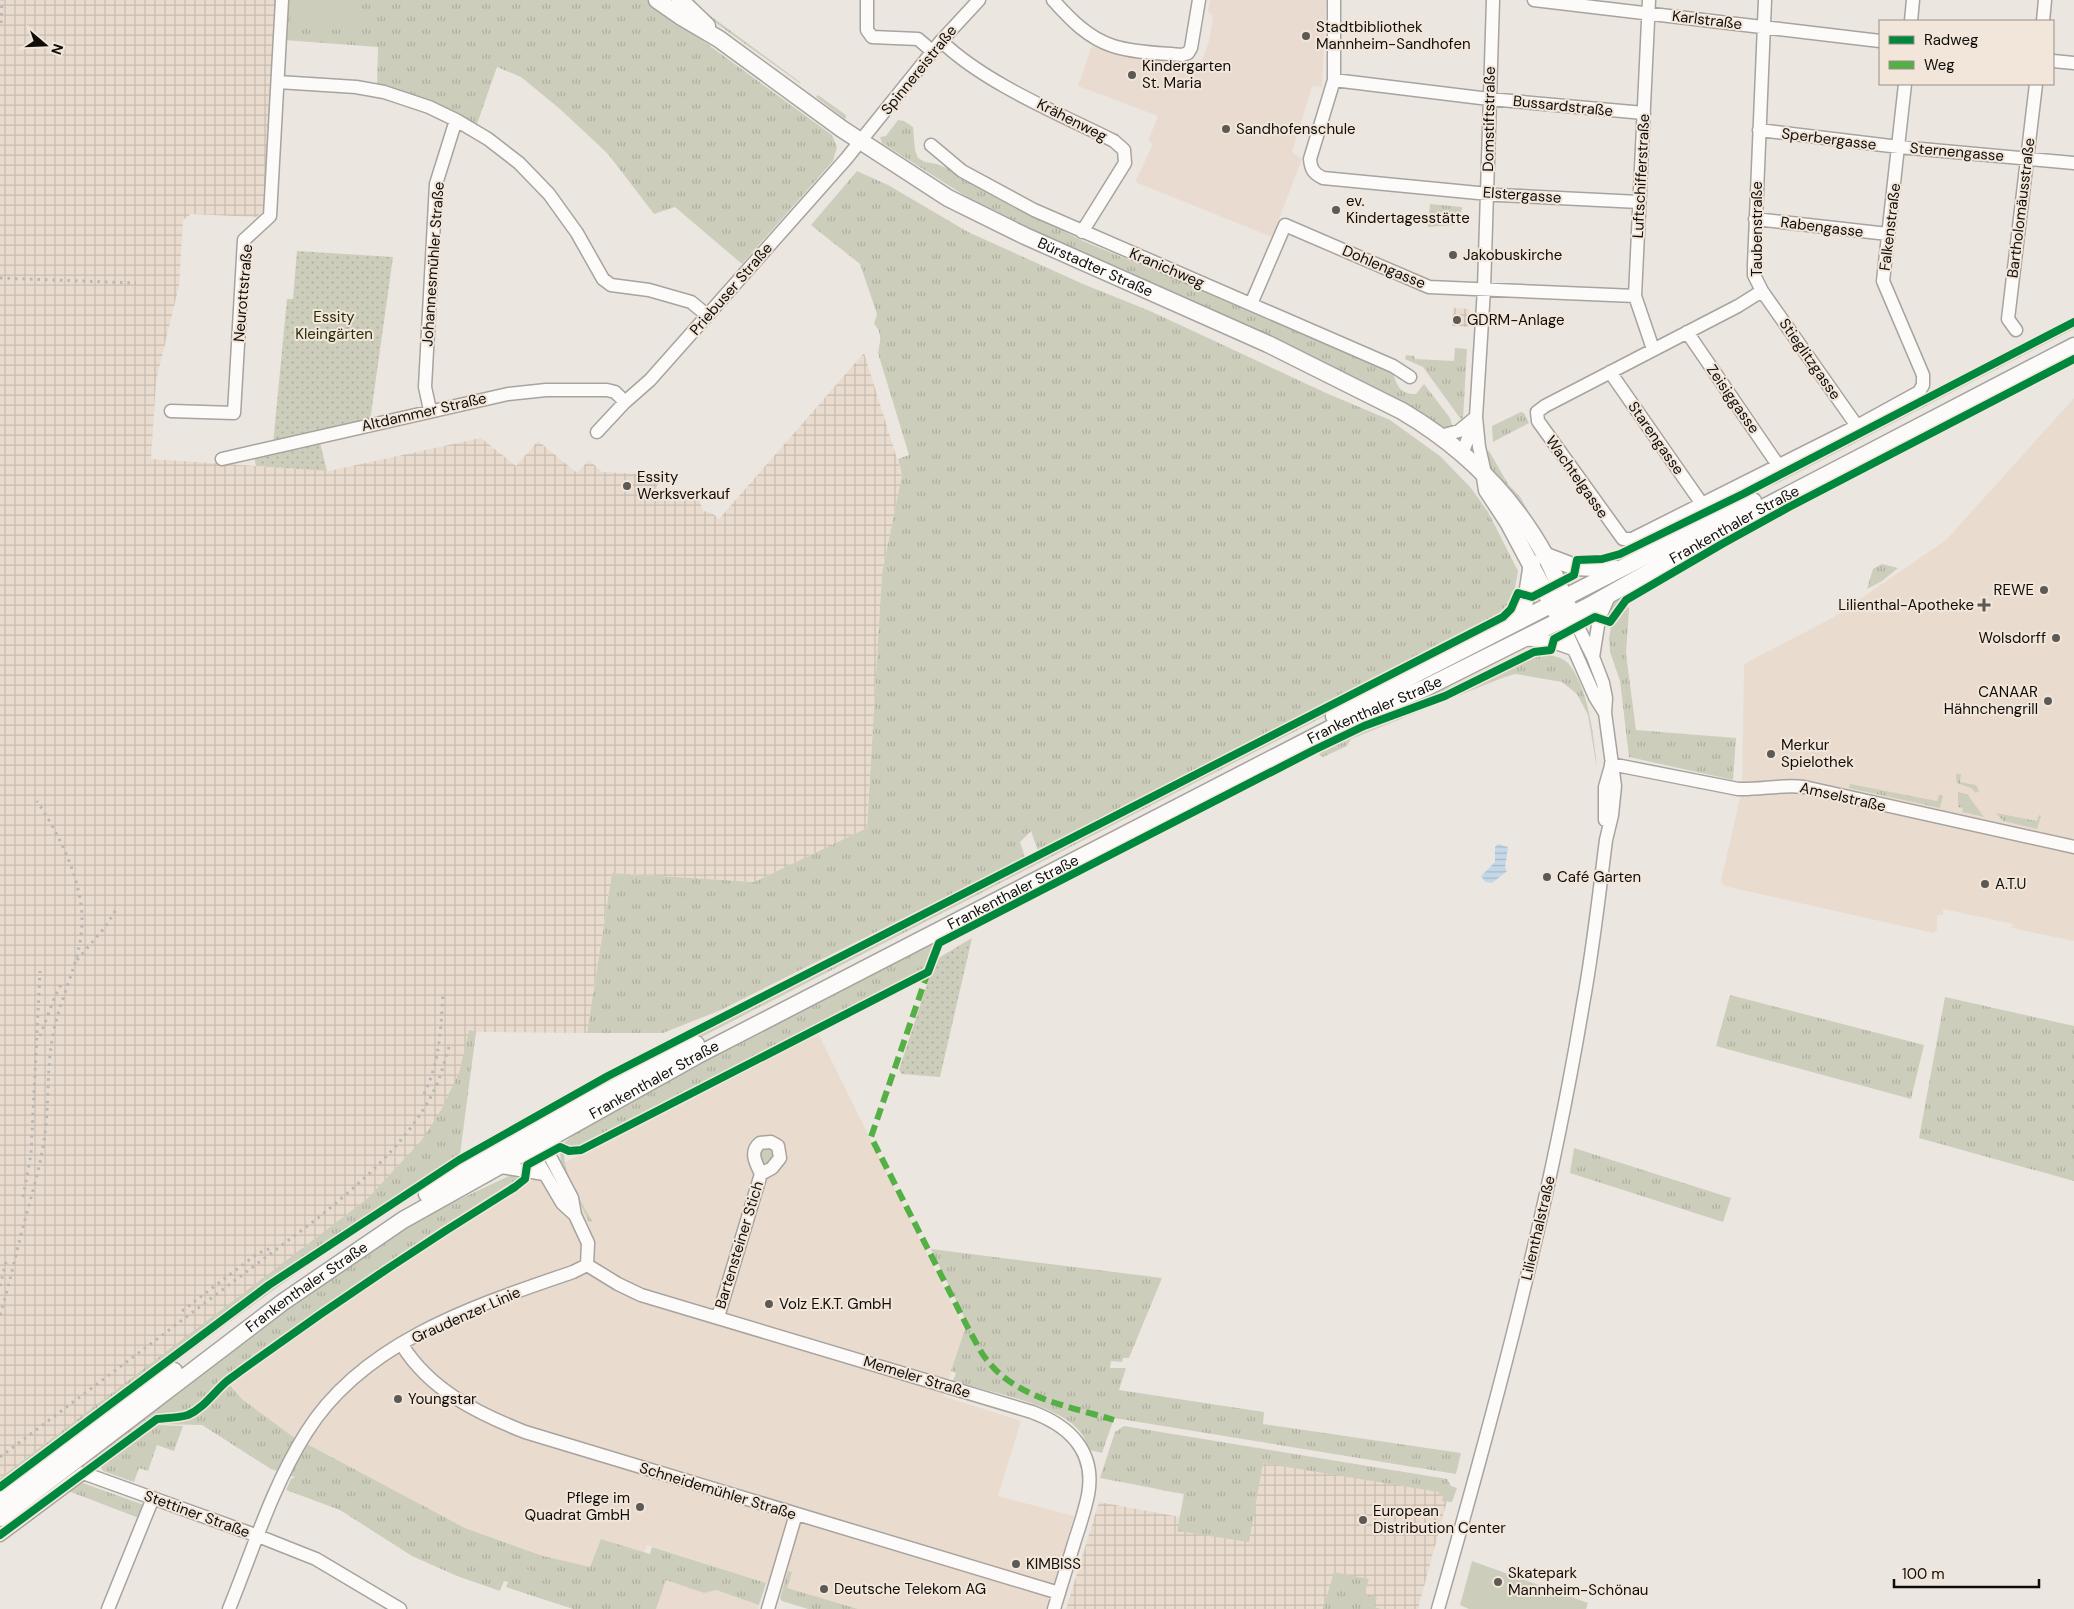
<svg xmlns="http://www.w3.org/2000/svg" width="2074" height="1609" font-family="'DM Sans',sans-serif">
  <style>
    .built { fill: #e9dccf }
    .industrial { fill: url(#industrial-grid) }
    .education { fill: #eadbd1 }
    .grass { fill: url(#grass-tufts) }
    .garden { fill: url(#garden-dots) }
    .pitch { fill: #cdcdbc }
    .water { fill: url(#water-rules) }
    .lines { fill: none; stroke-linecap: round; stroke-linejoin: round }
    .minor-casing { stroke: #a7a39e; stroke-width: 15 }
    .major-casing { stroke: #a7a39e; stroke-width: 19 }
    .minor { stroke: #fcfbfa; stroke-width: 12 }
    .major { stroke: #fcfbfa; stroke-width: 16 }
    .rail { stroke: #b9b7b6; stroke-width: 3; stroke-dasharray: 2.5 5; stroke-linecap: butt }
    .quiet { stroke: #54b044; stroke-width: 6; stroke-dasharray: 12 6; stroke-linecap: butt }
    .cycleway-casing { stroke: #f2e6da; stroke-width: 11 }
    .cycleway { stroke: #00873e; stroke-width: 8 }
    .poi-dot { fill: #5d5954; stroke: #f2e6da; stroke-width: 2 }
    .labels { text-anchor: middle; dominant-baseline: central; stroke-width: 4; stroke-linejoin: round; paint-order: stroke }
    .street-label { font-size: 15px; fill: #100d09; stroke: #f2e6da }
    .poi-label { font-size: 15px; fill: #100d09; stroke: #f2e6da; text-anchor: start }
    .park-label { font-size: 15px; fill: #292f05; stroke: #f2e6da }
  </style>
  <defs>
    <pattern id="industrial-grid" width="8" height="8" patternUnits="userSpaceOnUse" patternTransform="scale(1.25)"><rect width="8" height="8" fill="#e9dccf"/><path d="M0 4h8M4 0v8" fill="none" stroke="#c7bcb0"/></pattern>
    <pattern id="grass-tufts" width="24" height="20" patternUnits="userSpaceOnUse" patternTransform="scale(1.25)"><rect width="24" height="20" fill="#cdcdbc"/><path d="M3 7l-1-3M5 7V3M7 7l1-3M15 17l-1-3M17 17v-4M19 17l1-3" fill="none" stroke="#afafa0"/></pattern>
    <pattern id="garden-dots" width="8" height="8" patternUnits="userSpaceOnUse" patternTransform="scale(1.25)"><rect width="8" height="8" fill="#cdcdbc"/><path d="M2 2h.1M6 6h.1" fill="none" stroke="#afafa0" stroke-width="1.8" stroke-linecap="round"/></pattern>
    <pattern id="water-rules" width="6" height="5" patternUnits="userSpaceOnUse" patternTransform="scale(1.25)"><rect width="6" height="5" fill="#c5d8e8"/><path d="M0 2.5h6" fill="none" stroke="#a8b8c6"/></pattern>
  </defs>
  <rect width="100%" height="100%" fill="#ece6e0"/>
  <path class="built" d="M2074,398V941L2012,928L2013,924L1943,909V915H1937V930L1933,933L1725,886L1721,881L1742,789L1744,664L1834,617L1946,540Z
    M817,1031L965,1331L943,1396L1021,1421L998,1496L1074,1516L1046,1609H849L647,1545L644,1553L602,1539L591,1569L543,1556L465,1528L292,1436L242,1399L230,1383L334,1307L541,1175Z"/>
  <path class="industrial" d="M0,0H278L265,209L257,217L191,214L183,220L179,286L156,381L151,459L329,471L481,438L516,466L538,441L577,473L589,460L602,472L658,475L657,497L699,499L703,511L712,513L719,519L864,353L902,475L882,573L867,828L754,882L612,873L587,1033L476,1032L458,1155L0,1480Z
    M1453,308L1469,309L1468,327L1452,326Z
    M1116,1445L1451,1486L1418,1609H1066L1099,1502L1180,1517L1184,1494L1158,1490Z"/>
  <path class="education" d="M1210,0H1326L1322,87L1312,86L1292,152L1302,159L1272,237L1135,182L1153,144L1148,141L1158,116L1078,86L1092,46L1122,55L1177,62L1199,69L1209,41L1213,17L1208,11Z
    M666,1579L704,1593L716,1590L759,1605L758,1609H656Z"/>
  <path class="grass" d="M286,0H647L832,135L837,147L833,161L742,264L675,207L654,214L608,154L560,109L521,77L497,67L477,124L429,101L377,84L378,47L284,40Z
    M684,0H689L800,82L801,84Z
    M818,95L846,115V117L845,119L816,97Z
    M898,120L904,121L913,127L915,150L918,158L925,162L937,164L949,169L1008,203L1083,241L1260,314L1393,373C1397,386 1400,394 1416,394L1424,384L1450,418L1453,429L1447,430L1008,221L970,199L882,143L880,137L886,136Z
    M857,171L888,185L968,232L1083,284L1150,311L1326,393L1390,420L1440,456L1471,488L1488,512L1518,571L1514,593L1504,613L1443,642L1038,851L1031,831L1020,842L1025,857L721,1010L663,1033H587L612,873L754,882L867,828L882,573L902,475L898,459L909,455L878,353C880,341 883,334 874,324L877,314L860,264L811,225Z
    M1430,204L1462,207L1461,214L1456,213L1454,225L1428,227Z
    M2074,325V329L1782,481L1704,516L1621,557L1611,561L1606,560L1615,558L1692,520L1738,499Z
    M1455,348L1467,349L1463,419L1460,418L1423,367L1405,359L1406,355L1414,356L1415,359L1454,361Z
    M2074,353V357L1842,475L1624,597L1610,613L1605,615L1615,602L1623,595L1748,520Z
    M1521,412L1524,413L1529,423L1493,442L1492,426Z
    M1489,451L1508,484L1521,498L1547,546L1568,558L1551,553L1511,492L1492,470L1484,452Z
    M1882,564L1898,568L1882,581L1867,589L1873,569Z
    M1520,594H1522L1511,620L591,1094C498,1145 406,1197 319,1258C210,1334 106,1415 0,1495V1478L367,1199L421,1141L441,1110L459,1073L469,1030L476,1032L460,1154L485,1150L600,1084L1509,617Z
    M1626,603L1629,609L1626,654L1636,730L1736,738L1733,780L1629,757L1620,681L1610,652L1609,638L1612,622Z
    M1538,647H1544V649L1531,651L1453,688L1339,734L937,941L926,970L579,1148L564,1152C564,1176 581,1200 592,1221L589,1222L561,1163L560,1151L564,1143L579,1130L637,1099L700,1061L1328,736L1452,686L1530,648Z
    M1543,654C1551,655 1562,657 1568,663C1589,688 1594,738 1597,769L1588,715L1577,694L1562,682L1515,674L1502,678L1351,739L1347,746L1323,757L1319,755L1321,751L1361,730L1443,700L1531,657Z
    M1956,774H1961L1960,782L1976,785L1979,791L1976,793L1971,788L1957,783Z
    M1850,784L1937,801L1939,795L1943,796L1940,808L1849,788Z
    M1958,792L1967,794L1984,817L1962,812L1963,808L1958,807Z
    M1996,813L2037,821L2039,815L2041,816L2037,829L2003,821Z
    M1730,995L1924,1045L1911,1099L1716,1046Z
    M1945,997L2074,1026V1181L1919,1138Z
    M772,1148L775,1152L774,1158L764,1165C759,1161 759,1154 762,1149Z
    M1574,1148L1731,1198L1723,1222L1570,1173Z
    M522,1173L515,1184L397,1257L313,1314L225,1379L242,1399L292,1436L465,1528L543,1556L590,1567L601,1539L650,1554L652,1547L766,1583L759,1605L716,1590L704,1593L666,1580L656,1609H573L506,1587L508,1582L504,1581L500,1591L457,1576L412,1556L340,1510L286,1490L291,1479L295,1477L271,1469L202,1425L158,1424L82,1465L286,1307L422,1217L509,1176Z
    M931,1249L1162,1278L1129,1358H1123L1122,1362L1111,1361L1110,1368H1126L1119,1390L1264,1412L1263,1424L1461,1453L1456,1474L1114,1418L1102,1453L1090,1450C1087,1445 1085,1438 1081,1433C1062,1405 986,1391 953,1381L956,1373L951,1371L967,1323Z
    M158,1425L183,1426L174,1451L157,1445L148,1471L139,1468L134,1482L103,1471L100,1466Z
    M1124,1426L1447,1479L1451,1486L1457,1488L1452,1502L1442,1501L1443,1496L1438,1495L1439,1492L1263,1463L1249,1542L1177,1531L1184,1494L1100,1478L1115,1432Z
    M80,1482L144,1505L139,1518L68,1491Z
    M788,1571L792,1572L787,1588L858,1609H808L782,1601L780,1598Z
    M1334,1572L1369,1579L1364,1594L1377,1597L1374,1607L1381,1609H1323Z"/>
  <path class="garden" d="M297,251L393,257L370,421L273,444L287,299H293Z
    M319,439L327,471L256,466L254,456Z
    M972,938L940,1077L902,1074L899,1070L935,960Z"/>
  <path class="pitch" d="M292,0H359L357,31L290,27Z
    M1472,1561L1588,1603L1586,1609H1469L1460,1605Z
    M524,1568L545,1575L543,1581L522,1574Z"/>
  <path class="water" d="M1498,844L1508,847L1505,868L1507,871L1492,883L1485,882L1481,876L1495,862V847Z"/>
  <g class="lines">
    <g class="minor-casing">
      <path id="minor" d="M867,0V30L872,37L918,39L932,51
        M1053,0C1070,19 1088,38 1113,46C1135,53 1160,53 1182,55L1188,53L1191,48L1199,0
        M1334,0V80L1310,159C1311,169 1313,173 1323,178L1499,195L1639,202
        M1534,0L1880,41
        M1649,0L1635,296L1653,349
        M1765,0L1754,265V275L1762,291L1738,306L1545,406L1537,412L1538,421L1623,539H1632L1857,426L1919,392L1923,385V375L1883,281L1905,84
        M1911,21L1913,0
        M2043,21L2045,0
        M941,41C986,84 1058,113 1114,141L1124,150L1125,163L1082,232
        M2053,61L2074,63
        M1334,80L1489,99L1644,113
        M278,82L356,87L384,92L429,107L456,120L488,139L519,163L549,194L577,233L603,279L611,285L649,290L691,302L707,315
        M1759,130L1899,147L2074,163
        M931,145L962,171L1034,210L1393,366L1410,377
        M1755,219L1888,234
        M1762,291L1857,426
        M1251,304L1285,225L1429,287L1635,296
        M2016,330L2008,319L2036,84
        M1687,332L1778,465
        M1610,372L1702,504
        M430,410L425,387L436,184L456,120
        M171,411L234,413L244,240L270,216L282,0
        M597,432L625,402L650,380L846,159L941,41L979,0
        M1440,436L1459,431L1476,417
        M1462,454L1475,420
        M222,459L508,394L546,390H607L615,392L625,402
        M1485,473L1479,447L1476,417L1484,289L1493,0
        M1561,620L1595,697L1605,713
        M1523,639L1553,642L1573,649
        M1593,657L1599,619L1609,596
        M1611,764L1738,789C1760,790 1782,784 1804,787L2074,847
        M1605,820V787L1611,766
        M531,1150L562,1203L575,1215
        M501,1167L544,1174
        M587,1265L618,1284L641,1295L1032,1412C1070,1426 1096,1452 1088,1495C1085,1510 1080,1525 1075,1540C1068,1563 1061,1586 1054,1609
        M718,1317L761,1174C756,1163 749,1152 760,1143L771,1142L778,1146L780,1158L772,1168L761,1174
        M402,1345C430,1390 477,1413 525,1432L1059,1593
        M0,1535L83,1473L258,1536L316,1559L400,1609
        M108,1609L153,1498
        M229,1609C253,1550 272,1487 306,1433C363,1341 477,1305 573,1272L587,1265L588,1243L575,1215L572,1198L543,1143
        M768,1609L796,1514
        M1438,1609C1495,1410 1549,1209 1583,1004C1593,950 1599,895 1606,840L1612,815L1615,786L1605,713L1606,698L1603,683L1593,657L1572,615"/>
    </g>
    <g class="major-casing">
      <g id="major">
        <path id="s1" d="M657,0L680,16L719,39L842,129L948,198L1025,236L1268,344L1402,411C1463,447 1512,495 1546,557C1555,573 1560,590 1568,606"/>
        <path d="M680,0L707,26"/>
        <path d="M1485,477L1487,490L1508,522L1557,614"/>
        <path d="M1546,556L1575,567L1616,569"/>
        <path d="M1519,621L1527,595L1532,563"/>
        <path d="M1334,716L1753,501"/>
        <path d="M427,1194L530,1133L696,1044"/>
        <path d="M0,1502L174,1371"/>
        <path id="s2" d="M0,1518L283,1302L403,1220L698,1055L1339,724L1425,688L1589,606L1759,510L2074,346"/>
      </g>
    </g>
    <use href="#minor" class="minor"/>
    <use href="#major" class="major"/>
    <path class="rail" d="M1,23L2,0
      M0,278L136,283
      M77,960L106,926L117,908
      M40,1036L55,996L63,981
      M424,1094C440,1062 441,1027 443,992
      M23,1197L31,1154L40,971
      M0,1286L6,1262
      M182,1311L257,1254L271,1248
      M0,1315C9,1287 15,1257 23,1227C32,1193 43,1159 46,1124C49,1093 47,1061 54,1030C62,992 82,959 82,920C82,880 59,834 37,801
      M0,1457L318,1218C363,1181 413,1138 437,1084C442,1072 445,1059 449,1047"/>
    <path class="quiet" d="M928,972L871,1137L969,1330C975,1340 980,1352 987,1360C1017,1399 1069,1406 1114,1420"/>
    <g class="cycleway-casing">
      <path id="cycleway" d="M0,1487L269,1285L459,1160L608,1076L1503,617L1511,609L1518,593L1532,597L1574,575L1577,560L1602,559L1620,554L1743,494L2074,322
        M0,1535L157,1419C166,1418 179,1418 188,1415C204,1408 214,1392 227,1381C321,1312 416,1248 515,1187L525,1179L527,1165L560,1147L569,1151L581,1150L928,972L939,943L1314,750L1364,726L1445,696L1534,652L1551,650L1554,639L1595,617L1610,622L1626,600L1722,544L1789,507L2074,359"/>
    </g>
    <use href="#cycleway" class="cycleway"/>
  </g>
  <g class="poi-dot">
    <circle cx="1306" cy="36" r="5"/>
    <circle cx="1132" cy="75" r="5"/>
    <circle cx="1226" cy="129" r="5"/>
    <circle cx="1336" cy="210" r="5"/>
    <circle cx="1453" cy="255" r="5"/>
    <circle cx="1457" cy="320" r="5"/>
    <circle cx="627" cy="486" r="5"/>
    <circle cx="2044" cy="590" r="5"/>
    <path d="M1981.5 597.5h5v5h5v5h-5v5h-5v-5h-5v-5h5z"/>
    <circle cx="2056" cy="638" r="5"/>
    <circle cx="2048" cy="701" r="5"/>
    <circle cx="1771" cy="754" r="5"/>
    <circle cx="1547" cy="877" r="5"/>
    <circle cx="1985" cy="884" r="5"/>
    <circle cx="769" cy="1304" r="5"/>
    <circle cx="398" cy="1399" r="5"/>
    <circle cx="640" cy="1507" r="5"/>
    <circle cx="1363" cy="1520" r="5"/>
    <circle cx="1016" cy="1564" r="5"/>
    <circle cx="1498" cy="1582" r="5"/>
    <circle cx="824" cy="1589" r="5"/>
  </g>
  <g class="labels">
    <g class="street-label">
      <text transform="translate(1707 20) rotate(7)">Karlstraße</text>
      <text transform="translate(919 70) rotate(-51)">Spinnereistraße</text>
      <text transform="translate(1563 106) rotate(6)">Bussardstraße</text>
      <text transform="translate(1489 119) rotate(-89)">Domstiftstraße</text>
      <text transform="translate(1072 120) rotate(27)">Krähenweg</text>
      <text transform="translate(1829 139) rotate(7)">Sperbergasse</text>
      <text transform="translate(1957 152) rotate(5)">Sternengasse</text>
      <text transform="translate(1641 176) rotate(-87)">Luftschifferstraße</text>
      <text transform="translate(1522 195) rotate(4)">Elstergasse</text>
      <text transform="translate(2021 208) rotate(-83)">Bartholomäusstraße</text>
      <text transform="translate(1822 227) rotate(7)">Rabengasse</text>
      <text transform="translate(1890 227) rotate(-83)">Falkenstraße</text>
      <text transform="translate(1757 229) rotate(-90)">Taubenstraße</text>
      <text transform="translate(433 264) rotate(-86)">Johannesmühler Straße</text>
      <text stroke="none"><textPath href="#s1" startOffset="515">Bürstadter Straße</textPath></text>
      <text transform="translate(1384 267) rotate(23)">Dohlengasse</text>
      <text transform="translate(1167 268) rotate(23)">Kranichweg</text>
      <text transform="translate(731 289) rotate(-49)">Priebuser Straße</text>
      <text transform="translate(243 293) rotate(-85)">Neurottstraße</text>
      <text transform="translate(1810 359) rotate(55)">Stieglitzgasse</text>
      <text transform="translate(1733 399) rotate(55)">Zeisiggasse</text>
      <text transform="translate(424 412) rotate(-13)">Altdammer Straße</text>
      <text transform="translate(1656 438) rotate(55)">Starengasse</text>
      <text transform="translate(1577 477) rotate(55)">Wachtelgasse</text>
      <text stroke="none"><textPath href="#s2" startOffset="2004">Frankenthaler Straße</textPath></text>
      <text stroke="none"><textPath href="#s2" startOffset="1599">Frankenthaler Straße</textPath></text>
      <text transform="translate(1843 797) rotate(13)">Amselstraße</text>
      <text stroke="none"><textPath href="#s2" startOffset="1194">Frankenthaler Straße</textPath></text>
      <text stroke="none"><textPath href="#s2" startOffset="789">Frankenthaler Straße</textPath></text>
      <text transform="translate(1538 1228) rotate(-77)">Lilienthalstraße</text>
      <text transform="translate(739 1245) rotate(-73)">Bartensteiner Stich</text>
      <text stroke="none"><textPath href="#s2" startOffset="384">Frankenthaler Straße</textPath></text>
      <text transform="translate(466 1315) rotate(-24)">Graudenzer Linie</text>
      <text transform="translate(917 1377) rotate(17)">Memeler Straße</text>
      <text transform="translate(718 1491) rotate(17)">Schneidemühler Straße</text>
      <text transform="translate(197 1514) rotate(20)">Stettiner Straße</text>
    </g>
    <g class="poi-label">
      <text x="1316" y="27">Stadtbibliothek<tspan x="1316" dy="17">Mannheim-Sandhofen</tspan></text>
      <text x="1142" y="66">Kindergarten<tspan x="1142" dy="17">St. Maria</tspan></text>
      <text x="1236" y="129">Sandhofenschule</text>
      <text x="1346" y="201">ev.<tspan x="1346" dy="17">Kindertagesstätte</tspan></text>
      <text x="1463" y="255">Jakobuskirche</text>
      <text x="1467" y="320">GDRM-Anlage</text>
      <text x="637" y="477">Essity<tspan x="637" dy="17">Werksverkauf</tspan></text>
      <text x="2034" y="590" text-anchor="end">REWE</text>
      <text x="1974" y="605" text-anchor="end">Lilienthal-Apotheke</text>
      <text x="2046" y="638" text-anchor="end">Wolsdorff</text>
      <text x="2038" y="692" text-anchor="end">CANAAR<tspan x="2038" dy="17">Hähnchengrill</tspan></text>
      <text x="1781" y="745">Merkur<tspan x="1781" dy="17">Spielothek</tspan></text>
      <text x="1557" y="877">Café Garten</text>
      <text x="1995" y="884">A.T.U</text>
      <text x="779" y="1304">Volz E.K.T. GmbH</text>
      <text x="408" y="1399">Youngstar</text>
      <text x="630" y="1498" text-anchor="end">Pflege im<tspan x="630" dy="17">Quadrat GmbH</tspan></text>
      <text x="1373" y="1511">European<tspan x="1373" dy="17">Distribution Center</tspan></text>
      <text x="1026" y="1564">KIMBISS</text>
      <text x="1508" y="1573">Skatepark<tspan x="1508" dy="17">Mannheim-Schönau</tspan></text>
      <text x="834" y="1589">Deutsche Telekom AG</text>
    </g>
    <g class="park-label">
      <text x="334" y="317">Essity<tspan x="334" dy="17">Kleingärten</tspan></text>
    </g>
  </g>
  <rect x="1879" y="20" width="175" height="65" fill="#f2e6da" stroke="#988f86"/>
  <rect x="1889" y="36" width="25" height="8" fill="#00873e" stroke="#988f86"/>
  <text x="1924" y="45" font-size="15" fill="#100d09">Radweg</text>
  <rect x="1889" y="61" width="25" height="8" fill="#54b044" stroke="#988f86"/>
  <text x="1924" y="70" font-size="15" fill="#100d09">Weg</text>
  <g transform="translate(45 45) rotate(109)" stroke="#f2e6da" stroke-width="4" paint-order="stroke">
  <path d="M0-4L9 19L0 12L-9 19Z" fill="#100d09"/>
  <text y="-8" font-size="14" font-weight="bold" text-anchor="middle" fill="#100d09">N</text>
  </g>
  <path d="M1894 1579v8h145v-8" fill="none" stroke="#100d09" stroke-width="2.5"/>
  <text x="1902" y="1579" font-size="15" fill="#100d09" stroke="#f2e6da" stroke-width="4" paint-order="stroke">100 m</text>
</svg>
